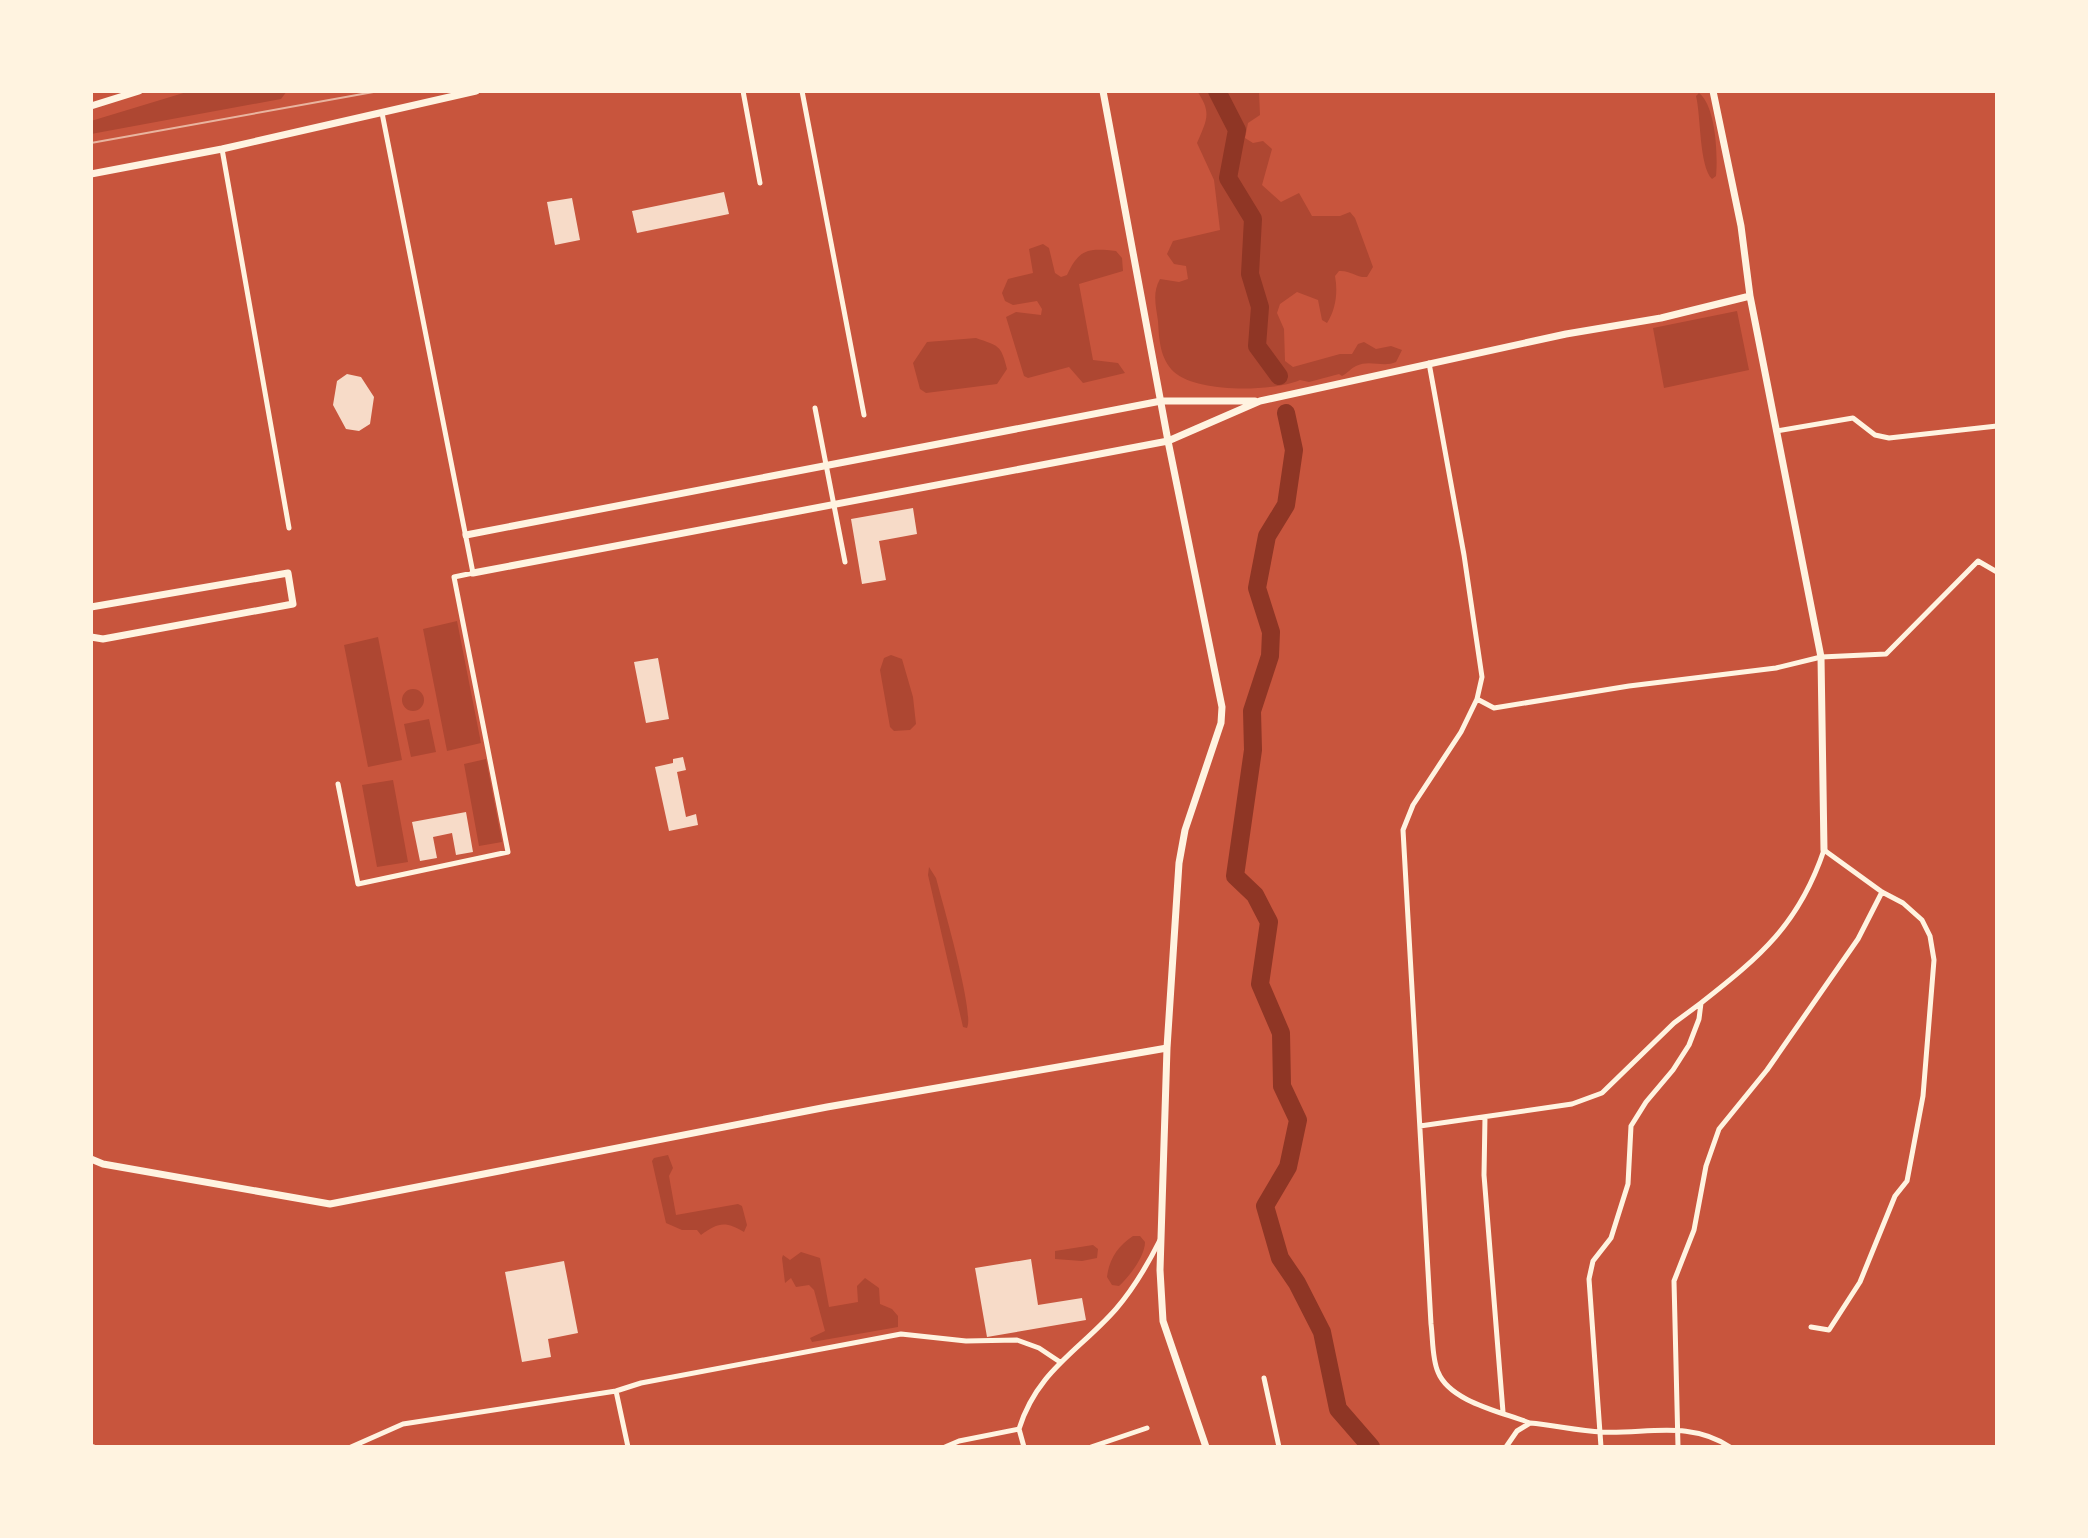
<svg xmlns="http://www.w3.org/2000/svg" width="2088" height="1538" font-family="'Golos Text',sans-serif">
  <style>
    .green { fill: #ae4732 }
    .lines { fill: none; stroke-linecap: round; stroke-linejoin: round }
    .river { stroke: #8f3625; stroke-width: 18 }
    .building { fill: #f7dbc8 }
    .minor { stroke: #fff3e0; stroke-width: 5 }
    .tertiary { stroke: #fff3e0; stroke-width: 7 }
    .tram { stroke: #e9b49f; stroke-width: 2 }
  </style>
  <rect width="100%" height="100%" fill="#c8553d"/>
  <path class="green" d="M190,91H287L281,99L91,134V121Z
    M1197,91H1259L1260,115L1248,123L1245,138L1253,143L1263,141L1272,149L1262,185L1281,202L1299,193L1312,216H1340L1350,212L1355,218L1373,267L1367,277C1357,278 1350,270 1339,271L1335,276C1338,292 1336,309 1327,323L1322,320L1318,300L1297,292L1280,304L1277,313L1284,329L1285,361L1293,367L1340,354H1352L1358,344L1364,342L1376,349L1391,346L1402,350L1396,362C1383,368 1370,359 1356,366C1351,368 1348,373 1342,376L1339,374L1309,382L1300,380C1272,392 1197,393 1174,372C1160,359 1159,339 1158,321C1156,306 1152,293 1160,279L1179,282L1188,279L1186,266L1174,264L1167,254L1173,241L1220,230L1214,180L1197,143C1207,119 1212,113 1197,91Z
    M1699,93C1716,106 1718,156 1716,176L1712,179C1699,166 1701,116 1696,96Z
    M1043,244L1049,248L1055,273L1061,277L1067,275C1079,249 1088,248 1116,251L1122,258L1123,271L1079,284L1093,360L1118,363L1125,373L1083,383L1069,367L1028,378L1024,376L1006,317L1016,312L1041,315L1042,309L1037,301L1013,305L1005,301L1002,293L1008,279L1033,273L1029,249Z
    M1737,311L1749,370L1664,388L1653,328Z
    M976,338C998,346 1001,344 1007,369L997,384L926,393L920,389L913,363L927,342Z
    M457,621L481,743L447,751L423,629Z
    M378,637L402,760L368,767L344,645Z
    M891,655L902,659L913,697L916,724L910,730L894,731L890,727L880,670L884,658Z
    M402 700a11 11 0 1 1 22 0a11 11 0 1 1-22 0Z
    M429,719L436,752L411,757L404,724Z
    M486,759L502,842L479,846L464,764Z
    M393,780L408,862L377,867L362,785Z
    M929,867L936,878C942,901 975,1014 967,1028L963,1027L928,875Z
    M668,1155L673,1168L669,1176L676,1215L738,1204L742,1206L747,1225L744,1232C726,1221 718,1222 701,1235L697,1230H682L666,1223L652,1161L654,1158Z
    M1133,1236H1140L1145,1242C1145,1256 1130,1276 1119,1286L1112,1285L1107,1277C1109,1259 1118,1246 1133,1236Z
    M1093,1245L1098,1249L1097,1258L1082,1261L1055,1259V1251Z
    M801,1252L820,1258L829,1307L858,1302L857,1286L865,1278L879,1288L880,1304L892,1309L898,1316V1327L812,1342L810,1338L825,1331L814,1290L809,1285L796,1287L791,1278L785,1283L782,1258L783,1255L790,1260Z"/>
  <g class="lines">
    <path class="river" d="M1217,91L1237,130L1228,178L1253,219L1250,274L1260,307L1257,346L1279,376
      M1286,413L1294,450L1286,505L1267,536L1257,588L1271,632L1270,656L1252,711L1253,750L1235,876L1255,895L1269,922L1260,984L1281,1033L1282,1086L1298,1120L1288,1167L1265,1206L1280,1258L1297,1283L1322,1332L1338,1409L1371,1447"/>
  </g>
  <path class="building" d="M724,192L729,214L637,233L632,211Z
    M572,198L580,240L555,245L547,202Z
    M347,374L361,377L374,397L370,424L359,431L346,429L333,405L337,381Z
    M913,508L917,534L879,541L886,580L862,584L851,519Z
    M658,658L669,719L646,723L634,662Z
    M683,757L686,770L677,772L686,817L696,814L698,825L669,831L655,767L673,763V759Z
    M466,812L473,852L456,855L452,833L433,837L437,858L420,861L412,822Z
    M1031,1259L1038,1305L1082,1298L1086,1320L987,1337L975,1268Z
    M564,1261L578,1333L548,1339L551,1357L522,1362L505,1272Z"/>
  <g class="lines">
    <path class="minor" d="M743,91L760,183
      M802,91L864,415
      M222,149L289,528
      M1429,363L1464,555L1482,677L1477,699L1461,732L1413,805L1403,830L1431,1324C1433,1339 1432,1359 1438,1372C1450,1402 1502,1412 1530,1423L1517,1431L1506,1447
      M815,408L845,562
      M1776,431L1853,418L1875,435L1889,438L1997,426
      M1477,699L1494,708L1629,686L1776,668L1821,657L1886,654L1978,561L1997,572
      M338,784L358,884L508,852L454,577L473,573L382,113
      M1485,1117L1484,1175L1503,1412
      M1420,1126L1572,1104L1602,1093L1674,1023L1701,1003
      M1264,1378L1279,1447
      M616,1391L628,1447
      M1530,1423C1554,1425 1578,1431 1602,1432C1647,1434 1690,1420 1730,1447
      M1019,1429L1024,1447
      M91,1446L94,1447
      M351,1447L403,1424L616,1391L641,1383L901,1334L966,1341L1017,1340L1039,1348L1060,1362
      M945,1447L959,1441L1019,1429C1037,1371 1079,1351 1116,1309C1134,1288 1148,1264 1160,1240
      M1091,1447L1147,1428
      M1601,1447L1589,1279L1593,1261L1611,1238L1628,1184L1631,1126L1646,1102L1673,1070L1689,1045L1699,1019L1701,1003C1761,956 1799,924 1824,850L1882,892L1903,903L1922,920L1930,936L1934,960L1923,1096L1907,1181L1895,1196L1860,1282L1829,1330L1811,1327
      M1678,1447L1674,1281L1694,1230L1706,1166L1719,1129L1767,1070L1858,939L1882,892"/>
    <path class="tertiary" d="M1103,91L1168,441L1222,707L1221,723L1185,830L1179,863L1167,1048L1160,1270L1163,1321L1206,1447
      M1713,91L1741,226L1750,296L1821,657L1824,850
      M91,106L139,91
      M91,174L222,149L476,91
      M466,535L1161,401H1255
      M473,573L1168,441L1260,401L1566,334L1661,318L1750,296
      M91,607L288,573L293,604L103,639L91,637
      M91,1159L103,1164L330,1204L827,1107L1167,1048"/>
    <path class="tram" d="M91,143L379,91"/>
  </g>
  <rect width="2088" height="1538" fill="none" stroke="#fff3e0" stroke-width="186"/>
</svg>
